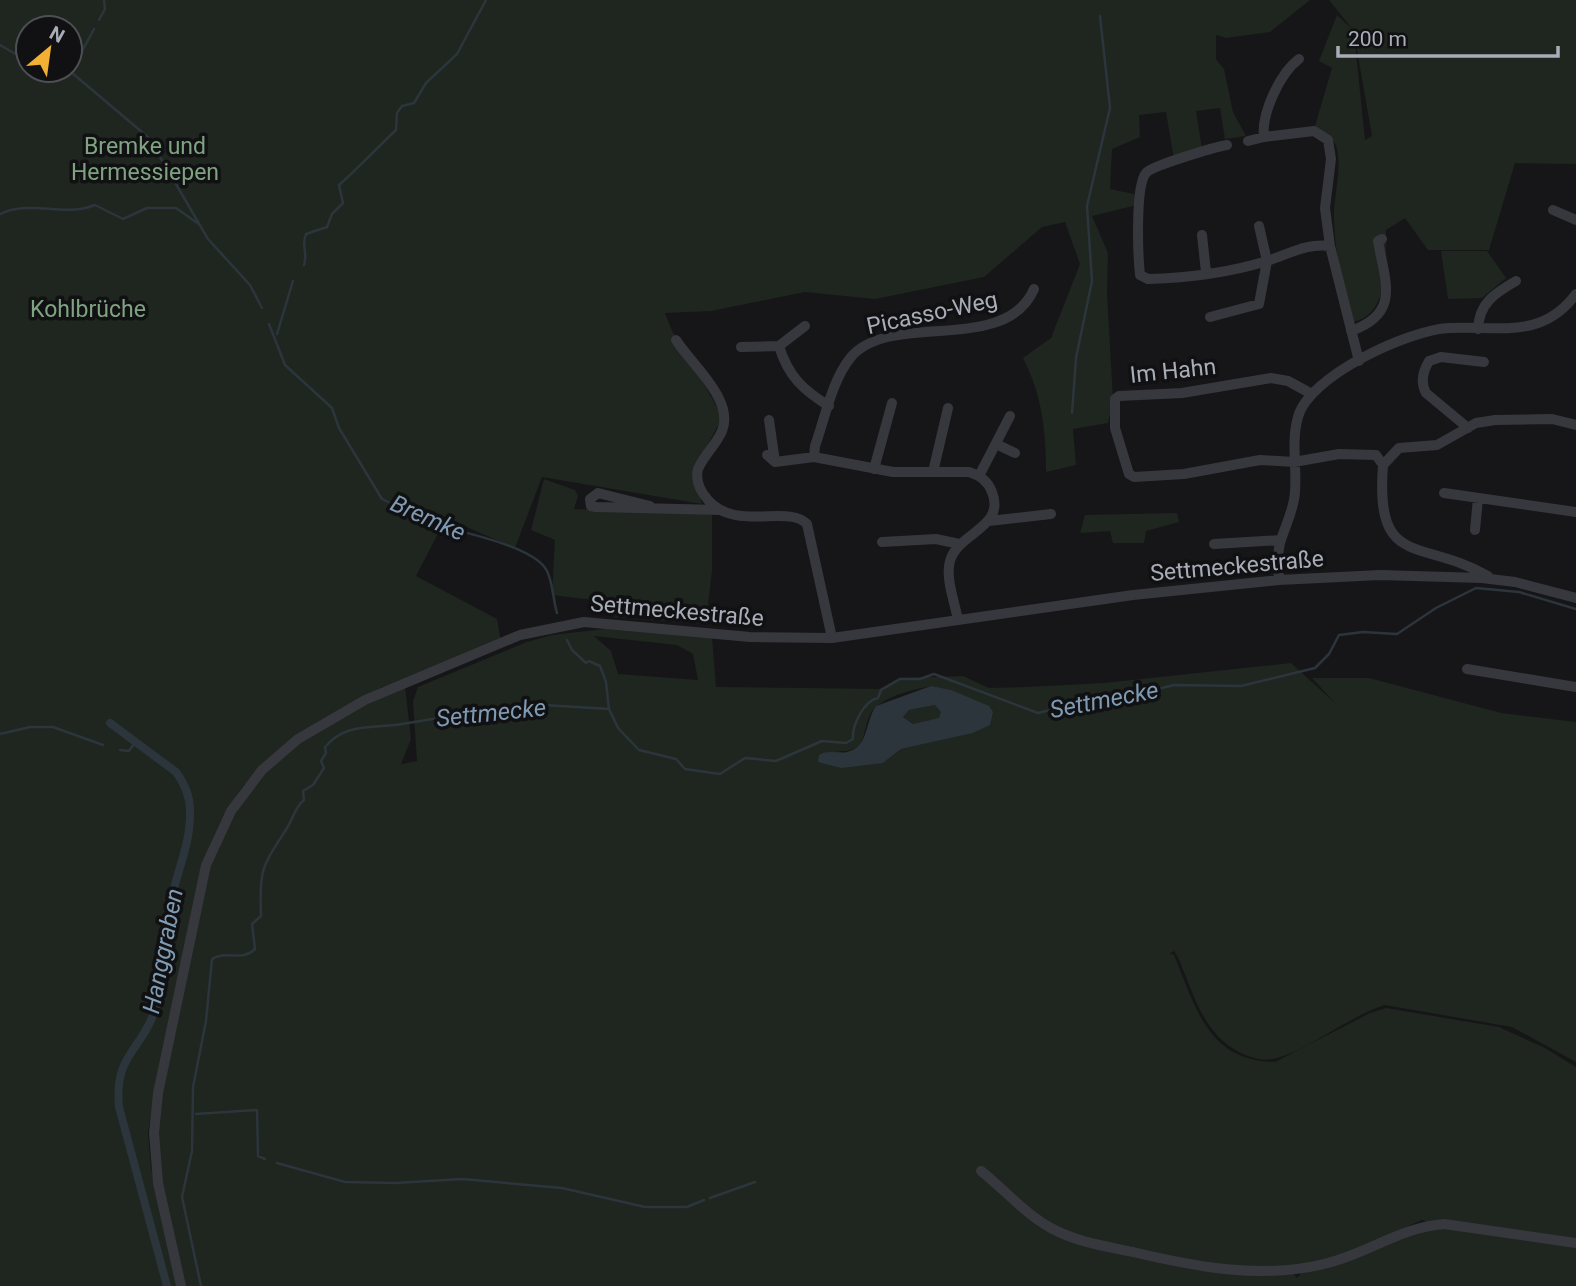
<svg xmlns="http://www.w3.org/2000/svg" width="1576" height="1286" font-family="Roboto,sans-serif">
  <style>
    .green { fill: #1e261f; fill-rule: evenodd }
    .water { fill: #2c353c; fill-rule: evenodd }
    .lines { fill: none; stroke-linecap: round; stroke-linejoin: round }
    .stream { stroke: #2c353c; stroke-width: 2.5 }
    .canal { stroke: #2c353c; stroke-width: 8 }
    .minor { stroke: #37383d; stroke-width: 10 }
    .labels { text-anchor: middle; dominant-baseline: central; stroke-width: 7; stroke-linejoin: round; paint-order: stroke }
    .park-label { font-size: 23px; fill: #7fa381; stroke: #111113 }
    .street-label { font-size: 23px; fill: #a8adb8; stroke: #111113 }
    .water-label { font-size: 24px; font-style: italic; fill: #7f9bb3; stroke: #111113 }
  </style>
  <rect width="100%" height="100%" fill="#161618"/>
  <path class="green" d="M0,0H1310L1270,32L1226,38L1216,35V59L1224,69L1233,112L1246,136L1225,139L1220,108L1196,111L1202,149L1174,159L1166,112L1139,115L1140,137L1112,149L1110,189L1134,194L1137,205L1092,216L1108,253L1107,294L1113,399L1108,423L1073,429L1076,465L1046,472C1046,431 1042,395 1023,358L1051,338L1080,264L1065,222L1042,227L984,277L875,299L805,292L711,311L665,313C678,351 706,381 722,418L694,470L702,504L542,477L515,548L446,518L416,576L497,619L501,642L408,681L382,687L300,733L243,786L223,816L202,862L159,1065L148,1133L151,1168L176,1286H0ZM28,28H70V70H28Z
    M1329,0H1576V164L1515,163L1489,250H1428L1405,218L1386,230C1385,260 1391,314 1353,322C1344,288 1335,256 1334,220C1333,197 1342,173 1337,149C1334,137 1324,132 1315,126L1332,68L1319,61L1337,15L1353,30ZM1354,33L1372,136L1365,140Z
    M1441,251H1487L1506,278L1482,298L1448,299Z
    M544,479L575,490L578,496L574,509L712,514V570L706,624L615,617L609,602L552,595L555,540L531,530Z
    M1177,513L1179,522L1146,531L1144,543H1113L1110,531L1080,533L1085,515Z
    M630,626L712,637L716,687L879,689L899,678L963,676L989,688L1028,687L1104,683L1291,663L1335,703L1312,678H1369L1501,713L1576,722V1062L1512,1027L1385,1005C1349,1016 1306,1052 1273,1059C1251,1063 1224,1046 1212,1029C1196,1009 1188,979 1177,956L1174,951L1170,953L1174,955C1196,1007 1207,1061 1275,1062L1370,1013L1386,1008L1499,1027L1545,1048L1576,1067V1286H183C172,1236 159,1186 157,1134C156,1097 169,1055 177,1019C194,938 201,844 258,780C299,735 352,711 405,686L411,739L401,764L417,761L413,701L418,687L527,642L552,635ZM594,636L677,645L693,654L698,680L618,674L611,651ZM931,686L989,725L972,733L901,749L883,763L836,751C873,755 859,723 875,708C888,695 913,690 931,686ZM1422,1220L1437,1226L1302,1272L1297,1278L1289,1267L1341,1256Z
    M935,705L942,712L939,719L913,724L903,717L909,710Z"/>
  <path class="water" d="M931,686L951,690L989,706L993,712L990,725L973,733L901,749L883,763L841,768L818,762L819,755C829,749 837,754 847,752C869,747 865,721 876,706ZM935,705L941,712L939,718L913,724L903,717L909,710Z"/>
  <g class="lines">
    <path class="stream" d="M99,20L105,9L104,0
      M0,45L28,61
      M44,70L71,72L149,138L208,239L250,285L262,308
      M71,72L94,29
      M0,214C33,199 63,218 95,205L123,219L147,208H176L200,225
      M304,265C308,253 301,245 306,234L327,227L332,214L343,203L339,185C359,167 376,149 396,130L397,113L402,106L414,103L426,83L457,54L486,0
      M269,324L285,365L332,408L339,428L382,499L424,520
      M277,334L293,281
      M1072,413L1076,358L1092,281L1087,206L1110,108L1100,16
      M433,524C460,532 535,546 547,571C553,583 553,600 557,613
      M567,640L572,650L586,663L589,661L600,666L606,682L609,709
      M0,734L30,727H53L103,745
      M120,750L129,751L136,741
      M196,1114L257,1110L258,1156L265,1159
      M277,1163L345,1182L396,1183L462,1179L562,1188L645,1207H687L704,1200
      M710,1198L755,1182
      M201,1286L182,1197L192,1151L193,1087L206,1021L212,959C226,950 242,962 255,949L252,924L261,916C259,868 262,867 287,828C294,818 294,808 304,800L303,791L313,785L324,768L321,761L326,753L325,747C346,722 373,729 402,724C421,721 442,717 462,715L468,710L501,715L519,705L527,704L609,709L618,728L639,750L676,759L685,769L720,774L745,758L776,761L822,741L846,743L853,739C852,726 863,701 878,698L881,690L900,679H920L934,674L1038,713L1096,699L1134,695L1174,685L1241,686L1315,668L1329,654L1339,635L1363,632L1397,634L1436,608L1476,588L1519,592L1576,609"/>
    <path class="canal" d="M110,723L176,772C185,784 190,796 190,811C191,844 176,873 170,905C163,939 166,977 155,1010C141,1052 114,1054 119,1107L167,1286"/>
    <path class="minor" d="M1299,59C1280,73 1261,114 1264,137L1314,131L1328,140L1331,159L1325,208L1330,246
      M1248,141L1264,137
      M1227,145C1215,147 1151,166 1146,173C1135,186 1138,256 1140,275L1148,279C1186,278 1231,272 1267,261C1290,254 1305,243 1330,246L1359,361
      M1553,210L1576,220
      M1202,235L1206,272
      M1210,317L1259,304L1267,261L1259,226
      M805,326L779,346C788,376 803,390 829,406
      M1478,329C1479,303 1495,293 1516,281
      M1351,331C1401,313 1385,282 1378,241L1382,239
      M676,340C691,364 735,400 722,431C716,445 704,455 698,469C695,481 700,491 708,500C736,532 788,504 807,524L832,638
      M741,347L779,346
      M1310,393L1288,381L1271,378L1182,393L1119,396L1115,399V428L1129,474L1134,477L1184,474L1260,460L1294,462L1339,454L1376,455L1383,465
      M769,420L775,462
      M1468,428L1426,393C1420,382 1423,371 1429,361L1441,357L1484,362
      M996,444L1015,453
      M767,455L775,462L814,457L893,472H969C979,475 988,481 992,492C1006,528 958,532 950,561C945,578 955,603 958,620
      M814,457L815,446C825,418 832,380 851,357C891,310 1005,356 1034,289
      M874,469L892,403
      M933,472L948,408
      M979,476L1010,416
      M1444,493L1576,512
      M650,506L598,493L590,499L591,506L596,507L720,510
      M989,521L1051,514
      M1475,530L1478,498
      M882,542L936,539L959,544
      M1214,544L1281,540
      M1488,576C1420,537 1375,570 1383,465L1399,448L1437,445L1476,423L1495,420L1552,419L1576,425
      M1279,580C1278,568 1277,555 1280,543C1285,526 1294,510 1295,492C1297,467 1291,441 1298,417C1309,376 1408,330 1449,328C1497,325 1541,341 1576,294
      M1467,669L1576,687
      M981,1171C1004,1189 1025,1214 1051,1228C1076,1242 1105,1246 1133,1252C1196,1267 1264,1280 1328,1263C1368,1253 1402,1227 1444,1224L1576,1243
      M181,1286L158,1183L154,1133L158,1093L206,865L231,811L262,770L298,739L365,700L520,635L584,622L750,637L832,638L1133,595L1279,580L1380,575L1482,578L1515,582L1576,598"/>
  </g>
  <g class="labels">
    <g class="park-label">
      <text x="145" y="146">Bremke und<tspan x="145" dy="26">Hermessiepen</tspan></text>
      <text x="88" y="309">Kohlbrüche</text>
    </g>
    <g class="street-label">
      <text transform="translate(932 313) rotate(-12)">Picasso-Weg</text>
      <text transform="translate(1173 371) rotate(-6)">Im Hahn</text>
      <text transform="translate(1237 566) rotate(-5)">Settmeckestraße</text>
      <text transform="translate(677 611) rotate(5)">Settmeckestraße</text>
    </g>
    <g class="water-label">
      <text transform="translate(428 518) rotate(24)">Bremke</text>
      <text transform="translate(1104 700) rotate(-11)">Settmecke</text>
      <text transform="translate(491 713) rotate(-6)">Settmecke</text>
      <text transform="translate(163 951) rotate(-79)">Hanggraben</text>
    </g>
  </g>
  <g transform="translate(49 49) rotate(29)"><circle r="33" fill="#111113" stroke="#4d4f55" stroke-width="2"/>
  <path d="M0-5L12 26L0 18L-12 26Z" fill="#f2b134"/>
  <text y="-10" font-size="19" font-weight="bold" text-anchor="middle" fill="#a8adb8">N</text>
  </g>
  <path d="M1338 46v10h220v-10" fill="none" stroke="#a8adb8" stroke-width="3.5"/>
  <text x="1348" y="46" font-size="21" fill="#a8adb8" stroke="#111113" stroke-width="5" paint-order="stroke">200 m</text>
</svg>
